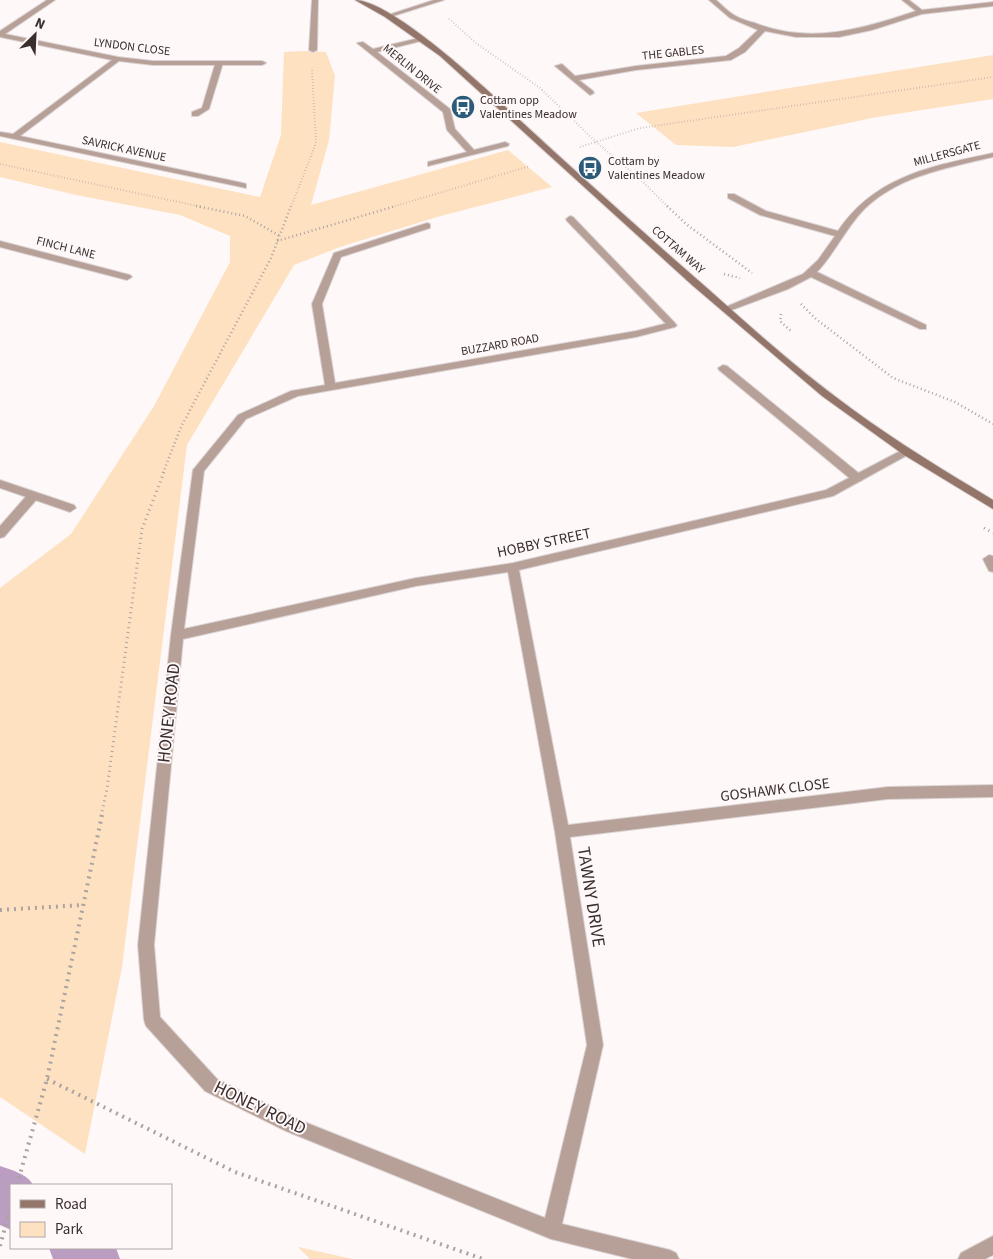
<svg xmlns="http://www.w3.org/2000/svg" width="993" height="1259" font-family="'Source Sans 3',sans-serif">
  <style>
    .green { fill: #fee1c1 }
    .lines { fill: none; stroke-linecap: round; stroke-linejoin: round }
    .canal { fill: #bc9dc2; fill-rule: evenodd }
    .lane-casing { stroke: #dbd3d4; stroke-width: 2 }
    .street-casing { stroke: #dbd3d4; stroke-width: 2 }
    .secondary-casing { stroke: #dbd3d4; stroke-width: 2 }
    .path-far3 { stroke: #aba2a2; stroke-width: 2; stroke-dasharray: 0.5 2.5; stroke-linecap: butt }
    .path-far2 { stroke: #aba2a2; stroke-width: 2.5; stroke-dasharray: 1 3; stroke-linecap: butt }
    .path-far1 { stroke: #aba2a2; stroke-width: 3; stroke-dasharray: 1 4; stroke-linecap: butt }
    .path { stroke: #aba2a2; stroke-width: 4; stroke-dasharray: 2 5; stroke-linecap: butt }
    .lane { fill: #b6a097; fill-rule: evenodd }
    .street { fill: #b6a097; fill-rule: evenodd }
    .secondary { fill: #937569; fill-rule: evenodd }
    .labels { text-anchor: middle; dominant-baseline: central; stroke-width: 4; stroke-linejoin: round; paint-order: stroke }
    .far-street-label { font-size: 12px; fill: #3a2d2e; stroke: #fef8f8 }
    .far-poi-label { font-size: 12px; fill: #3a2d2e; stroke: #fef8f8; text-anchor: start }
    .street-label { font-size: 15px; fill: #3a2d2e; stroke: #fef8f8 }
    .near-street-label { font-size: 18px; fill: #3a2d2e; stroke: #fef8f8 }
  </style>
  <rect width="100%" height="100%" fill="#fef8f8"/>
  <path class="green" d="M304,51L326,52L335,76L329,140L311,205L508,150L552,187L437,217L340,247L294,265L187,445L122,967L85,1154L0,1097V588L71,534L154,406L230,262V236L180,215L76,195L0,177V142L260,197L281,135L284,52Z
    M993,55V99L877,117L733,147L676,145L636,113Z
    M298,1247L353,1259H310Z"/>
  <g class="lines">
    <path class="canal" d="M0,1166C11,1170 28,1174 33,1185H11V1230L0,1225Z
      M49,1248H116L120,1259H53Z"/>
    <g class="lane-casing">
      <path id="lane" d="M312,0H318L317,50L313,52L309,50Z
        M216,61L223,63L209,109L198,116H192V112L202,108Z
        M570,216L573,217L675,323V327H669L567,221L566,219Z
        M427,223L430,224V228L341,257L322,304L317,307L314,306L312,304L334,253Z
        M723,365L727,366L861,475L863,478L861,481H853L719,370L718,368Z
        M33,492L37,493L39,496L37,499L4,537L0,538V526L29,493Z
        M989,555L993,556V572L989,571L983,559Z"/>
    </g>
    <g class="street-casing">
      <path id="street" d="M47,0H55L5,34L118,57L153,61H262L266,63L262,65H153L119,61L20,136L243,183L246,184V188L0,136V132L13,134L112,60L0,37V31Z
        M434,0H444L390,17L385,16Z
        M709,0H716C722,5 727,11 734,15C740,19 748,21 755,23C810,45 863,29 916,11L902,0H909L922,10L993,2V6L922,14L872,30L839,37H796L765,31L745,52L731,60L636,70L579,80L593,91L594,93L590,95L555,66L562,64L575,76L636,66L726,56L739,48L758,30L730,18Z
        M423,37L425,38V40L377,52L450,109L455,129L474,150L505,142L509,144L508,146L428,166V162L467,152L447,130L443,112L357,43L363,42L373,49Z
        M993,153V157C946,168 891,177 858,216C843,234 833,255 817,272L926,325V329H920L811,277L788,289L729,311H723L721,309L803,274L818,260L835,236L760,215L728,198V194H734L766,211L838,231C875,176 932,166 993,153Z
        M0,241L130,275L132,277L127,280L0,247Z
        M317,301L322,304L335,383L636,331L672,322L677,325L675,327L636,337L298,396L246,419L204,471L184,629L416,578L513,563L826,490L904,449L908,448L913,452L833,496L519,570L568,825L888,787L993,785V797L888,799L570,837L603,1045L562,1224L670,1250L676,1253L679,1259H632L551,1239L286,1131L205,1091L146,1026L144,1020L138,945L171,635L193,470L238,415L291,391L325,385L312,304ZM508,572L555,832L587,1045L545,1218L297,1119L217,1079L160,1017L154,945L183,639L416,586Z
        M0,480L74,505L76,508L70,512L0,488Z
        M993,1236V1255L985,1259H958L961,1253Z"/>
    </g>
    <g class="secondary-casing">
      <path id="secondary" d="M355,0C386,0 461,66 485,88C559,156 632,223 707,288C754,330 801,372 852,409C897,442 945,471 993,500V509L904,455L822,396L692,285L440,56L385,17Z"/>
    </g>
    <path class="path-far3" d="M449,19L476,43L540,88L595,141L640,179L668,207
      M580,147L640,128L993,77
      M0,164L202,207
      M291,207L316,143L312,69
      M392,207L530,166"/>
    <path class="path-far2" d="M196,206L245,216L280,236
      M667,206L686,224L752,273
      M277,241L396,206
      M724,274L740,278
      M801,304L816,319L893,378L955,402L993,424
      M781,314L780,321L792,332
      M163,473L181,427L271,258L291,206"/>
    <path class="path-far1" d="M984,528L993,533
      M101,816L107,789L142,529L164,472"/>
    <path class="path" d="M0,910L83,905
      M47,1079L235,1172L483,1259
      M17,1185L47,1079L102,815
      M0,1246L11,1206"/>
    <use href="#lane" class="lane"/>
    <use href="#street" class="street"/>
    <use href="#secondary" class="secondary"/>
  </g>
  <defs>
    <g id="bus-disc" transform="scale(1.25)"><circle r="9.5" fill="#2b5b79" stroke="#fef8f8"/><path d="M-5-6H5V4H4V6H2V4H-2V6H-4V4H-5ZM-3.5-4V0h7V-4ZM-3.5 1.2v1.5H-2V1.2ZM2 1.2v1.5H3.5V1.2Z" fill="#fff"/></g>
  </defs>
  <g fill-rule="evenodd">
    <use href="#bus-disc" x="463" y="107"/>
    <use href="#bus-disc" x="590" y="168"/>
  </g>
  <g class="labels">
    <g class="far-street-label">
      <text transform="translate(132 47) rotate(7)">LYNDON CLOSE</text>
      <text transform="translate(673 53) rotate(-6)">THE GABLES</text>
      <text transform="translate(412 69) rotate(39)">MERLIN DRIVE</text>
      <text transform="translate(124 149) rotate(12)">SAVRICK AVENUE</text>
      <text transform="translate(947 154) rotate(-15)">MILLERSGATE</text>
      <text transform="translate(66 248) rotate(14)">FINCH LANE</text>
      <text transform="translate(678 250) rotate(41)">COTTAM WAY</text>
      <text transform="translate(500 345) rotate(-10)">BUZZARD ROAD</text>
    </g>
    <g class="far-poi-label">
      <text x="480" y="100">Cottam opp<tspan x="480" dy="14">Valentines Meadow</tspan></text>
      <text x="608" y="161">Cottam by<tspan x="608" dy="14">Valentines Meadow</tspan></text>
    </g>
    <g class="street-label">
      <text transform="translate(544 543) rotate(-12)">HOBBY STREET</text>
      <text transform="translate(775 790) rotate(-7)">GOSHAWK CLOSE</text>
    </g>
    <g class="near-street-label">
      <text transform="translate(169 713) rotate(-84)">HONEY ROAD</text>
      <text transform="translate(591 897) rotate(81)">TAWNY DRIVE</text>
      <text transform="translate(260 1108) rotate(26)">HONEY ROAD</text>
    </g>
  </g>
  <rect x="10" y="1184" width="162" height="65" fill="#fef8f8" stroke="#b0a7a7"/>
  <rect x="20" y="1200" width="25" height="8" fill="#937569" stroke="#b0a7a7"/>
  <text x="55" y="1209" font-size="15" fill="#3a2d2e">Road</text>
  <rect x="20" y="1222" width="25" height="15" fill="#fee1c1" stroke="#b0a7a7"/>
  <text x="55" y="1234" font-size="15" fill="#3a2d2e">Park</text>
  <g transform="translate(35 35) rotate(24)" stroke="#fef8f8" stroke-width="4" paint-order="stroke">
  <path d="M0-4L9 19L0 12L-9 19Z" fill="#3a2d2e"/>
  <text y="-8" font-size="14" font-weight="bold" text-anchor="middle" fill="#3a2d2e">N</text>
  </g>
</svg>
